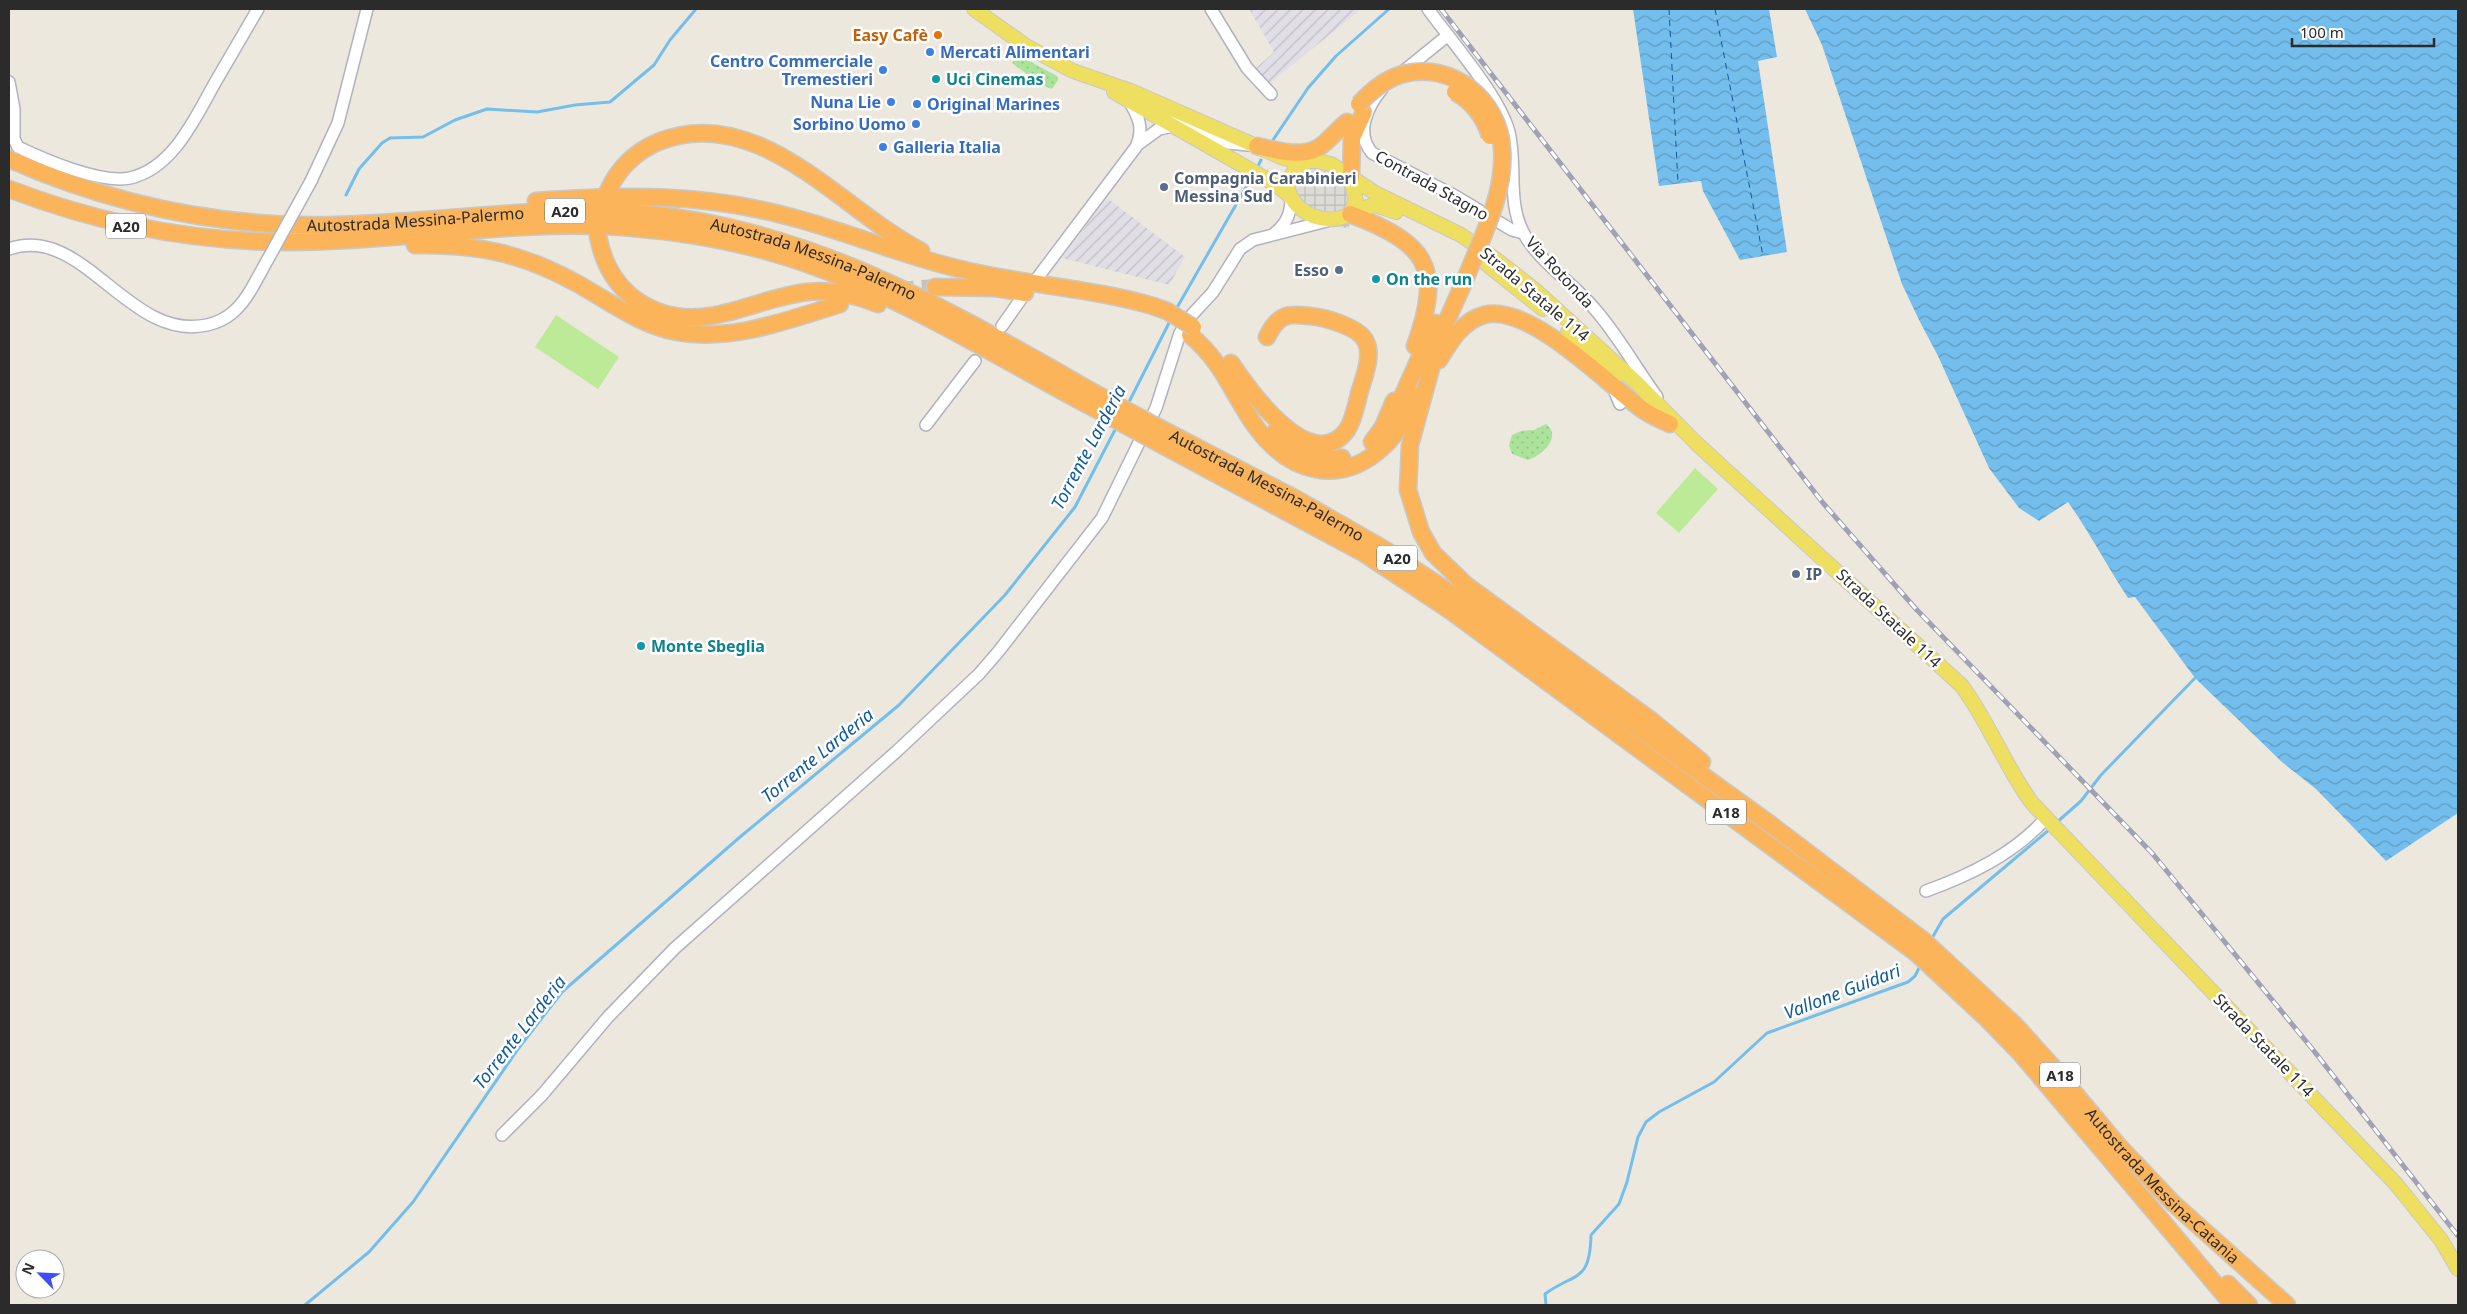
<svg xmlns="http://www.w3.org/2000/svg" width="2467" height="1314" font-family="'Noto Sans',sans-serif">
  <style>
    .industrial { fill: url(#industrial-furrows) }
    .grass { fill: url(#grass-dots) }
    .pitch { fill: #bdea97 }
    .plaza { fill: url(#plaza-grid) }
    .water { fill: url(#water-waves) }
    .lines { fill: none; stroke-linecap: round; stroke-linejoin: round }
    .stream { stroke: #73beed; stroke-width: 3 }
    .ferry { stroke: #0f5a9c; stroke-width: 1; stroke-dasharray: 6 5; stroke-linecap: butt }
    .highway-tunnel { stroke: #c6c2ba; stroke-width: 16; stroke-dasharray: 16 8; stroke-linecap: butt }
    .minor-casing { stroke: #b1b2bf; stroke-width: 14 }
    .major-casing { stroke: #c8c8c8; stroke-width: 16 }
    .highway-casing { stroke: #c8c8c8; stroke-width: 19 }
    .minor { stroke: #fff; stroke-width: 11 }
    .major { stroke: #efdf61; stroke-width: 14 }
    .highway { stroke: #fcb45a; stroke-width: 16 }
    .rail-casing { stroke: #a0a1b5; stroke-width: 5 }
    .rail { stroke: #fff; stroke-width: 3; stroke-dasharray: 9; stroke-linecap: butt }
    .minor-bridge-casing { stroke: #b1b2bf; stroke-width: 14; stroke-linecap: butt }
    .highway-bridge-casing { stroke: #c8c8c8; stroke-width: 19; stroke-linecap: butt }
    .minor-bridge { stroke: #fff; stroke-width: 11 }
    .highway-bridge { stroke: #fcb45a; stroke-width: 16 }
    .food-dot { fill: #e8710a; stroke: #fff; stroke-width: 2 }
    .shop-dot { fill: #3f7fe0; stroke: #fff; stroke-width: 2 }
    .culture-dot { fill: #0f9aa8; stroke: #fff; stroke-width: 2 }
    .service-dot { fill: #5c6f8a; stroke: #fff; stroke-width: 2 }
    .labels { text-anchor: middle; dominant-baseline: central; stroke-width: 5; stroke-linejoin: round; paint-order: stroke }
    .shield { fill: #fff; stroke: #6b6b6b; stroke-width: 1 }
    .shield-label { font-size: 15px; font-weight: bold; fill: #2b2b2b }
    .food-label { font-size: 16px; font-weight: bold; fill: #c56008; stroke: #fff; text-anchor: end }
    .shop-label { font-size: 16px; font-weight: bold; fill: #366cbe; stroke: #fff; text-anchor: start }
    .culture-label { font-size: 16px; font-weight: bold; fill: #0d838f; stroke: #fff; text-anchor: start }
    .service-label { font-size: 16px; font-weight: bold; fill: #4e5e75; stroke: #fff; text-anchor: start }
    .street-label { font-size: 16px; fill: #2b2b2b; stroke: #fff }
    .water-label { font-size: 18px; font-style: italic; fill: #0f5a9c; stroke: #fff }
  </style>
  <defs>
    <pattern id="industrial-furrows" width="10" height="10" patternUnits="userSpaceOnUse" patternTransform="scale(1.25)"><rect width="10" height="10" fill="#e1dee6"/><path d="M-1 1l2-2M0 10L10 0M9 11l2-2" fill="none" stroke="#c1bfc5"/></pattern>
    <pattern id="grass-dots" width="8" height="8" patternUnits="userSpaceOnUse" patternTransform="scale(1.25)"><rect width="8" height="8" fill="#abe39b"/><path d="M2 2h.1M6 6h.1" fill="none" stroke="#93c386" stroke-width="1.8" stroke-linecap="round"/></pattern>
    <pattern id="plaza-grid" width="8" height="8" patternUnits="userSpaceOnUse" patternTransform="scale(1.25)"><rect width="8" height="8" fill="#dddbd5"/><path d="M0 4h8M4 0v8" fill="none" stroke="#bebcb7"/></pattern>
    <pattern id="water-waves" width="16" height="10" patternUnits="userSpaceOnUse" patternTransform="scale(1.25)"><rect width="16" height="10" fill="#73beed"/><path d="M0 5q4-4 8 0t8 0" fill="none" stroke="#5f9bc0"/></pattern>
  </defs>
  <rect width="100%" height="100%" fill="#ede8de"/>
  <path class="industrial" d="M1249,9H1361L1269,84L1256,68L1274,52Z
    M1107,198L1185,257L1169,285L1062,258Z"/>
  <path class="grass" d="M1018,55L1057,76L1058,80L1052,89L1042,85L1012,63Z
    M1546,424C1563,437 1541,456 1528,460L1512,454L1509,445L1512,435L1521,431L1534,430Z"/>
  <path class="pitch" d="M556,315L619,357L598,389L535,347Z
    M1695,468L1718,489L1679,533L1656,513Z"/>
  <path class="plaza" d="M1302,157L1360,185L1362,208L1350,221L1349,228L1326,226L1307,220L1286,175Z"/>
  <path class="water" d="M1633,9H1769L1777,57L1758,61L1787,252L1740,260L1703,191L1701,181L1659,186Z
    M1805,9H2458V813L2386,861L2316,789L2282,762L2195,678L2135,597L2128,598C2107,566 2090,533 2068,502L2039,521L2019,508L1989,468L1938,356L1919,320L1902,284L1822,45Z"/>
  <g class="lines">
    <path class="stream" d="M1271,143L1308,88L1336,56L1389,9
      M1256,170L1261,160
      M346,195L359,169L382,143L390,138L423,137L455,120L487,109L537,112L575,105L610,102L654,65L670,40L696,9
      M1175,311L1253,175
      M1128,404L1171,319
      M2056,823L2081,801L2101,775L2195,678
      M1931,940L1943,919L2050,829
      M305,1305L369,1252L413,1202L518,1049L562,992L740,837L899,705L1005,595L1075,507L1117,426
      M1546,1305L1545,1294C1575,1272 1590,1283 1591,1235L1619,1204L1627,1182L1638,1137L1646,1122L1659,1112L1714,1082L1767,1033L1908,982L1915,976L1921,964"/>
    <path class="ferry" d="M1669,9L1678,184
      M1715,9L1763,256"/>
    <path class="highway-tunnel" d="M898,290L935,287"/>
    <g class="minor-casing">
      <path id="minor" d="M1211,9L1247,68L1271,94
        M1428,9C1451,41 1499,95 1509,132C1517,165 1507,201 1523,232C1537,260 1573,283 1593,307C1618,335 1635,367 1657,397
        M1400,74L1447,36
        M9,82L14,109V139L18,147C45,160 101,184 130,178C174,168 196,116 216,81C230,57 244,33 258,9
        M1382,89C1367,107 1355,133 1372,153L1455,196L1512,230L1523,233
        M1162,115L1177,120L1228,143L1248,145
        M1137,145L1159,129L1174,126
        M311,181L338,123L367,9
        M1275,233C1287,223 1291,213 1291,198
        M9,249C84,223 128,342 207,325C229,320 241,307 252,288
        M1035,281L1136,147C1144,129 1139,117 1129,101
        M1002,326L1021,299
        M1613,387L1620,404
        M926,425L975,361
        M1926,891C1970,875 2014,854 2046,818
        M502,1135L542,1095L608,1017L675,948L897,751L979,674L998,652L1102,518L1156,408L1180,333L1189,318L1213,292L1240,249L1253,240L1327,221"/>
    </g>
    <g class="major-casing">
      <path id="major" d="M974,9L1026,46L1073,71L1131,91L1281,157L1290,160L1317,161L1331,164L1375,193L1461,235L1498,261L1535,290L1637,383L1696,443L1962,686C1989,723 2005,766 2032,803L2396,1184L2441,1240L2458,1269
        M1114,92L1275,184L1290,196
        M1307,162C1295,166 1288,177 1288,190C1296,215 1327,227 1350,214L1356,201L1351,178
        M1353,211L1375,205L1396,212
        M1474,254L1543,309
        M1568,332L1616,377"/>
    </g>
    <g class="highway-casing">
      <g id="highway">
        <path d="M1257,146C1275,150 1300,158 1318,148C1328,142 1337,130 1347,122"/>
        <path id="s1" d="M9,159C113,205 221,228 335,225C436,223 535,205 636,213C807,226 947,309 1093,392"/>
        <path d="M1351,178L1352,138L1364,112"/>
        <path d="M9,189C100,224 192,242 290,242C404,242 518,218 633,228C706,234 779,250 846,279C929,314 1007,362 1086,404"/>
        <path d="M608,191C618,169 635,152 658,142C758,101 842,211 921,251"/>
        <path d="M536,201C622,195 699,193 783,215C844,230 902,256 964,270C1026,285 1091,288 1153,306"/>
        <path d="M1350,214C1426,243 1444,266 1415,346"/>
        <path d="M598,236C603,263 615,286 639,302C696,339 749,299 807,292C831,289 856,295 878,304"/>
        <path d="M415,245C478,244 522,253 578,284C610,302 640,325 677,332C732,342 788,320 840,304"/>
        <path d="M1465,280L1440,336L1410,445L1408,490L1421,532L1433,553L1466,585L1652,721L1702,762"/>
        <path d="M935,287L995,288L1025,293"/>
        <path d="M1190,335C1224,363 1232,394 1256,427C1289,472 1340,488 1384,446C1399,432 1407,413 1417,396"/>
        <path d="M1439,360C1450,342 1462,321 1484,315C1530,303 1607,384 1643,410C1652,416 1661,420 1670,424"/>
        <path d="M1231,363C1249,390 1311,478 1347,430C1354,419 1356,406 1359,394C1363,379 1373,357 1366,342C1360,327 1324,317 1309,316C1286,313 1278,315 1267,337"/>
        <path d="M1395,413L1435,323"/>
        <path id="s2" d="M1154,425L1298,500L1382,548L1458,598L1770,824L1923,940L2015,1025L2053,1067L2118,1145L2173,1203L2287,1305"/>
        <path d="M1275,432C1294,451 1315,462 1342,458"/>
        <path d="M1149,438L1365,554L1448,609L1915,952L1985,1017L2021,1054L2233,1305"/>
        <path d="M1372,442L1383,427L1394,401"/>
        <path d="M2228,1284L2249,1305"/>
      </g>
    </g>
    <use href="#minor" class="minor"/>
    <use href="#major" class="major"/>
    <use href="#highway" class="highway"/>
    <g class="rail-casing">
      <path id="rail" d="M1441,9L1823,503L1916,609L2152,853L2314,1051L2458,1236"/>
    </g>
    <use href="#rail" class="rail"/>
    <g class="minor-bridge-casing">
      <path id="minor-bridge" d="M252,288L311,181"/>
    </g>
    <g class="highway-bridge-casing">
      <path id="highway-bridge" d="M1455,92C1473,102 1484,117 1490,136
        M1359,104C1371,91 1385,79 1403,74C1452,61 1499,100 1502,148C1506,193 1481,239 1465,280
        M1153,306L1167,311L1193,327
        M1093,392L1154,425
        M1086,404L1149,438"/>
    </g>
    <use href="#minor-bridge" class="minor-bridge"/>
    <use href="#highway-bridge" class="highway-bridge"/>
  </g>
  <circle class="food-dot" cx="938" cy="35" r="5"/>
  <g class="shop-dot">
    <circle cx="930" cy="52" r="5"/>
    <circle cx="883" cy="70" r="5"/>
    <circle cx="891" cy="102" r="5"/>
    <circle cx="917" cy="104" r="5"/>
    <circle cx="916" cy="124" r="5"/>
    <circle cx="883" cy="147" r="5"/>
  </g>
  <g class="culture-dot">
    <circle cx="936" cy="79" r="5"/>
    <circle cx="1376" cy="279" r="5"/>
    <circle cx="641" cy="646" r="5"/>
  </g>
  <g class="service-dot">
    <circle cx="1164" cy="187" r="5"/>
    <circle cx="1339" cy="270" r="5"/>
    <circle cx="1796" cy="574" r="5"/>
  </g>
  <g class="labels">
    <g class="shield">
      <rect x="545" y="198.5" width="40" height="25" rx="4"/>
      <rect x="106" y="213.5" width="40" height="25" rx="4"/>
      <rect x="1377" y="545.5" width="40" height="25" rx="4"/>
      <rect x="1706" y="799.5" width="40" height="25" rx="4"/>
      <rect x="2040" y="1062.5" width="40" height="25" rx="4"/>
    </g>
    <g class="shield-label">
      <text x="565" y="211">A20</text>
      <text x="126" y="226">A20</text>
      <text x="1397" y="558">A20</text>
      <text x="1726" y="812">A18</text>
      <text x="2060" y="1075">A18</text>
    </g>
    <g class="food-label">
      <text x="928" y="35">Easy Cafè</text>
    </g>
    <g class="shop-label">
      <text x="940" y="52">Mercati Alimentari</text>
      <text x="873" y="61" text-anchor="end">Centro Commerciale<tspan x="873" dy="18">Tremestieri</tspan></text>
      <text x="881" y="102" text-anchor="end">Nuna Lie</text>
      <text x="927" y="104">Original Marines</text>
      <text x="906" y="124" text-anchor="end">Sorbino Uomo</text>
      <text x="893" y="147">Galleria Italia</text>
    </g>
    <g class="culture-label">
      <text x="946" y="79">Uci Cinemas</text>
      <text x="1386" y="279">On the run</text>
      <text x="651" y="646">Monte Sbeglia</text>
    </g>
    <g class="service-label">
      <text x="1174" y="178">Compagnia Carabinieri<tspan x="1174" dy="18">Messina Sud</tspan></text>
      <text x="1329" y="270" text-anchor="end">Esso</text>
      <text x="1806" y="574">IP</text>
    </g>
    <g class="street-label">
      <text transform="translate(1432 185) rotate(29)">Contrada Stagno</text>
      <text stroke="none"><textPath href="#s1" startOffset="416">Autostrada Messina-Palermo</textPath></text>
      <text stroke="none"><textPath href="#s1" startOffset="821">Autostrada Messina-Palermo</textPath></text>
      <text transform="translate(1560 272) rotate(47)">Via Rotonda</text>
      <text transform="translate(1535 294) rotate(40)">Strada Statale 114</text>
      <text stroke="none"><textPath href="#s2" startOffset="128">Autostrada Messina-Palermo</textPath></text>
      <text transform="translate(1889 618) rotate(43)">Strada Statale 114</text>
      <text transform="translate(2264 1045) rotate(46)">Strada Statale 114</text>
      <text stroke="none"><textPath href="#s2" startOffset="1271">Autostrada Messina-Catania</textPath></text>
    </g>
    <g class="water-label">
      <text transform="translate(1088 447) rotate(-62)">Torrente Larderia</text>
      <text transform="translate(817 755) rotate(-39)">Torrente Larderia</text>
      <text transform="translate(1842 991) rotate(-21)">Vallone Guidari</text>
      <text transform="translate(519 1032) rotate(-52)">Torrente Larderia</text>
    </g>
  </g>
  <rect width="2467" height="1314" fill="none" stroke="#2b2b2b" stroke-width="20"/>
  <g transform="translate(40 1274) rotate(294)"><circle r="24" fill="#ffffff" stroke="#aaaaaa"/>
  <path d="M0-4L9 19L0 12L-9 19Z" fill="#404cf8"/>
  <text y="-8" font-size="14" font-weight="bold" text-anchor="middle" fill="#2b2b2b">N</text>
  </g>
  <path d="M2292 38v8h142v-8" fill="none" stroke="#2b2b2b" stroke-width="2.5"/>
  <text x="2300" y="38" font-size="15" fill="#2b2b2b" stroke="#ffffff" stroke-width="4" paint-order="stroke">100 m</text>
</svg>
